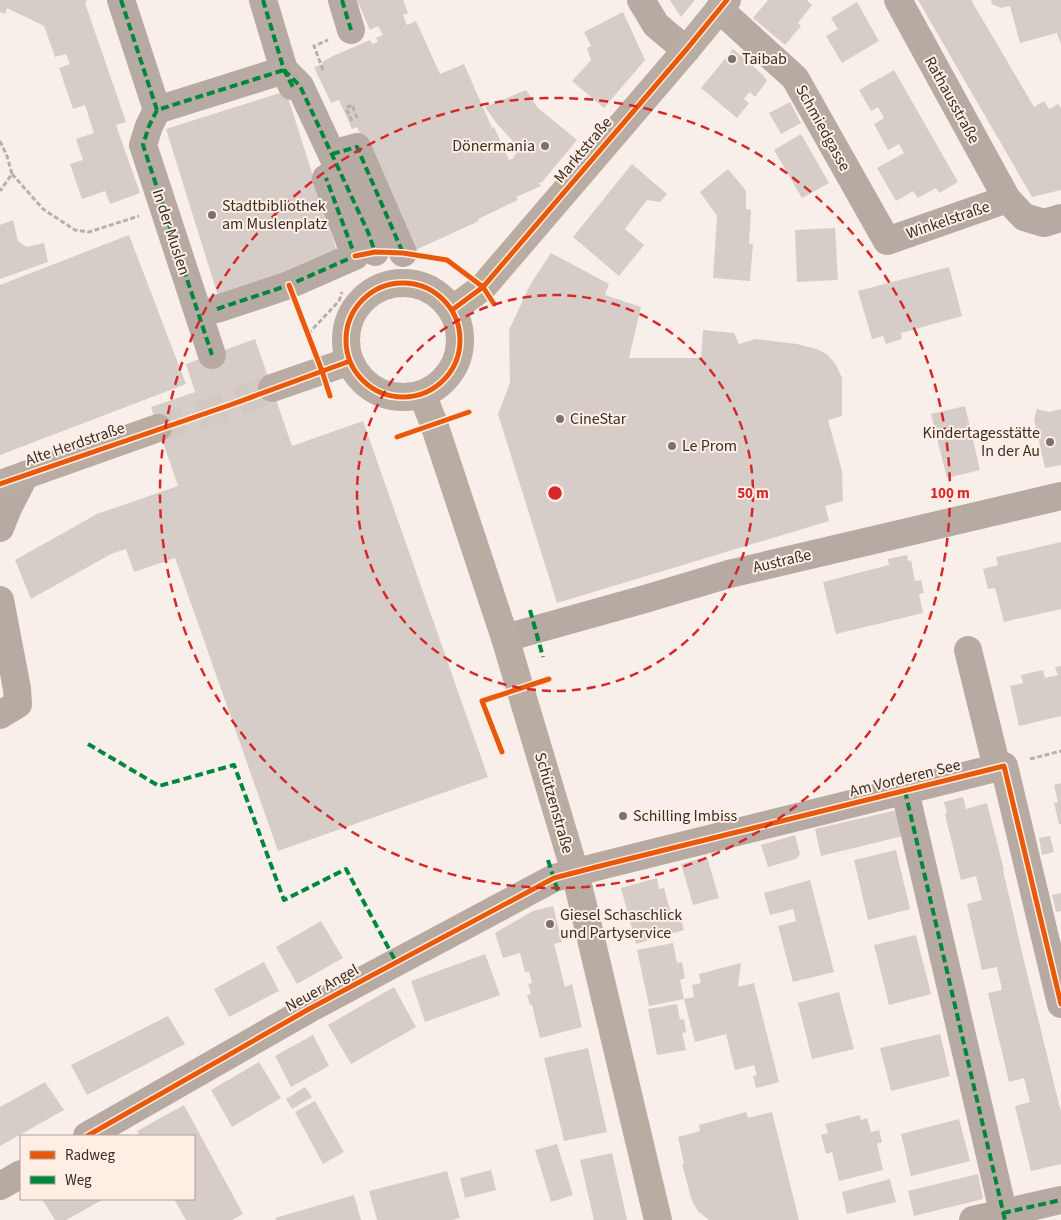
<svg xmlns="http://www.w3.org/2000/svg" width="1061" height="1220" font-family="'Source Sans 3',sans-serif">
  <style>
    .building { fill: #d6cdc8 }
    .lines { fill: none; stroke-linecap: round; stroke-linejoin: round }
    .major-tunnel { stroke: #d2c9c3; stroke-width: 28; stroke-dasharray: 28 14; stroke-linecap: butt }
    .path { stroke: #bab0aa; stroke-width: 3; stroke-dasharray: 5 2.5; stroke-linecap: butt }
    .minor { stroke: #b7aaa2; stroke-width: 28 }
    .major { stroke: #b9aca2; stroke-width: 28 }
    .quiet { stroke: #00873e; stroke-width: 4; stroke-dasharray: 8 4; stroke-linecap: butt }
    .cycleway-casing { stroke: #feeee4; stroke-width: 8 }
    .cycleway { stroke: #e8590c; stroke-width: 5 }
    .ring { fill: none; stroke: #d62828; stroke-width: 2.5; stroke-dasharray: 9 6 }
    .poi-dot { fill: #7b726c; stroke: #feeee4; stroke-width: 2 }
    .labels { text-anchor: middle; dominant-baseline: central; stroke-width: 4; stroke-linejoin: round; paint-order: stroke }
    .poi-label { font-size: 16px; fill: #382f28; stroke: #feeee4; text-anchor: start }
    .street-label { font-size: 16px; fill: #382f28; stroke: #feeee4 }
    .centre { fill: #d62828; stroke: #feeee4; stroke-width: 2.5 }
    .ring-label { font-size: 15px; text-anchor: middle; font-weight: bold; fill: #d62828; stroke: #feeee4; stroke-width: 4; stroke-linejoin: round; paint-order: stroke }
  </style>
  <rect width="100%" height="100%" fill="#f8efea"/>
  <path class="building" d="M0,0H87L85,3L126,122L116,125L140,193L110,204L105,191L82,199L70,164L83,160L76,139L94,133L85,105L73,109L59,68L70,64L66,54L55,57L44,26L7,8L5,14L0,12Z
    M357,0H403L408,13L403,15L407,25L416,21L440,74L464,64L492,128L494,127L509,160L514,158L513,157L520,149L498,125L485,107L526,90L538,108L577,140L542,182L539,183L541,186L516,197L518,200L478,219L479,221L409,253L381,179L357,127L352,129L339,100L331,103L314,67L323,64L322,62L333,56L370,40L372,44L378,42L376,38L383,35L378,26L370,30Z
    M670,0H695L681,17Z
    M768,0H807L812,5L798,23L801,26L785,45L753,18Z
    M918,0H971L1034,107L1044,101L1049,109L1058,104L1061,108V190L1032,197Z
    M991,0H1061V45L1057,33L1020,43L1010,6L1001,8L992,4Z
    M857,2L879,41L842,63L826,36L838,29L831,18Z
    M623,12L645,60L604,108L572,81L591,60L587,48L591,46L584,32Z
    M733,49L763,75L767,81L755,97L750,92L746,96L744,99L749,103L737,118L701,88Z
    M894,70L958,182L939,193L936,188L918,198L913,191L896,201L877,168L904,153L899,144L888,150L874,124L884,118L878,107L871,111L859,90Z
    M286,91L339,258L218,296L166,129Z
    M790,102L801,123L781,134L769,113Z
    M801,134L829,183L802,198L774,150Z
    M632,164L667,194L660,202L647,200L625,229L644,245L619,276L573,237Z
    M728,169L746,191V209L751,210L749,244H753L750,281L713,278L717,216L700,192Z
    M13,220L18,241L27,247L44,243L48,262L0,279V225Z
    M835,228L838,280L797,282L795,230Z
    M129,235L186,384L0,455V285Z
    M551,253L609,284L605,295L641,307L629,358H701L703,330L734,333L739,344L755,339L797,344L817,349L828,355L836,365L842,378V416L828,420L842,471L843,501L825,506L829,521L557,603L498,414L510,383L509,330L530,285Z
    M949,267L962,316L901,333L902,339L886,344L883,336L872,339L858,291Z
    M255,339L292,446L363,421L488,777L278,851L175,558L134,572L126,549L111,554L31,599L15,560L97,514L178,486L151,407L195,392L186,364Z
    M965,406L980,470L947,478L931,414Z
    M1037,409L1049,412L1061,409V465L1045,468L1034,419Z
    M1061,542V609L1004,622L995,588L988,589L983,569L998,565L996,557Z
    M907,555L908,561L911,560L915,581L921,580L924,593L919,594L923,613L836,634L823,582L889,565L888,559Z
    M1061,666V716L1019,726L1010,686L1023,683L1021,675L1043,670L1045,678L1058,675L1055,667Z
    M1061,783V824H1059L1054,803L1058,802L1054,785Z
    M963,797L966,809L987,803L1004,870H1003L1024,961L1061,1112V1164L1031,1171L1015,1106L1030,1102L1024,1078L1009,1082L988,993L1002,990L997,967L982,970L967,904L982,900L976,876L961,880L945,814L947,813L944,802Z
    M897,810L903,836L821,856L815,829Z
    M795,835L800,854L796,859L768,867L761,845Z
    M1050,836L1054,852L1042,855L1039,838Z
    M896,850L910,909L868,920L854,860Z
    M707,857L719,898L693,905L681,864Z
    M657,878L659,889L664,888L671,914L679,912L684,930L636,944L621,888Z
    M810,880L834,972L793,982L778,926L796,921L793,909L770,915L764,893Z
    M1061,893V911L1056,912L1052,895Z
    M553,906L562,942L554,944L565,987L572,984L582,1027L540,1038L532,1005H530L527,995L531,994L528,984L532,983L529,972H525L520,953L503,958L495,933L533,911Z
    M321,921L343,958L297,984L276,947Z
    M916,935L931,994L889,1005L874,945Z
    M673,943L677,963L682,962L685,978L680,980L684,999L649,1006L637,950Z
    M485,954L500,995L425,1022L411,981Z
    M264,962L279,991L229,1017L214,989Z
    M741,963L738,987L754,983L779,1082L756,1088L753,1076L757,1075L754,1065L735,1070L726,1034L695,1042L684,999L694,997L692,985L701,983L699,974Z
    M394,987L416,1027L351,1064L328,1025Z
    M839,992L854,1049L812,1059L798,1003Z
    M677,1004L680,1020L684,1019L686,1032L682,1033L686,1050L657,1055L648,1009Z
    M168,1016L185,1044L87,1095L71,1065Z
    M940,1034L950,1076L891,1091L880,1048Z
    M313,1035L329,1066L291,1087L275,1056Z
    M588,1048L607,1132L564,1141L544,1058Z
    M259,1062L281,1098L232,1127L211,1090Z
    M45,1082L64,1110L0,1146V1107Z
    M305,1087L312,1097L292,1109L286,1099Z
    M315,1101L344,1152L323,1164L295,1112Z
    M184,1105L243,1214L232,1220H186L174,1199H194V1136H140L137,1131Z
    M746,1112L748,1118L772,1112L799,1220H709L698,1211L692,1201L682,1164L684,1163L678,1137L700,1131L699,1125Z
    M860,1115L861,1120L867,1118L871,1132L879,1130L882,1142L877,1144L883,1170L839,1181L832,1152L826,1154L821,1135L828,1133L825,1124Z
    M959,1119L970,1161L911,1176L901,1134Z
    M557,1144L573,1195L551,1202L535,1150Z
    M612,1153L627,1220H594L580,1160Z
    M491,1170L496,1190L465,1198L460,1178Z
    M447,1171L460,1218L452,1220H377L369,1191Z
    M978,1174L983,1199L914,1216L908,1191Z
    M890,1179L896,1202L847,1214L842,1192Z
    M354,1195L361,1220H276L275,1218Z
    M42,1199H104L66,1220H55Z"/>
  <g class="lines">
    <path class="major-tunnel" d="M158,428L230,405L272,388"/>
    <path class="path" d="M323,70L314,46L328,40
      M352,121L346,108L352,105L358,120
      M0,141L7,156L12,174L0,191
      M12,174L43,209L75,230L89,232L139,216
      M427,257L447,260L460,270
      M298,309L311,344
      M308,334L339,301L342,292
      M1030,759L1061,751"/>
    <path class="minor" d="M121,0L157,110L284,70
      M263,0L284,70L292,86
      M342,0L351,30
      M641,0L656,25L686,50
      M898,0L1007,199L1024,217L1044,223L1061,218
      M719,9L795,78L887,241L1007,199
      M284,70L300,86L368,232L375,252
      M157,110L149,126L143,145L183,267L212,355
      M332,154L357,147L403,253
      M217,309L289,285L355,256L326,178
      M0,528L8,508L25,475
      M0,600L17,689L18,704L0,715
      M505,638L645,599L729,574L1061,496
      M968,650L997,768
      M905,791L1005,1220
      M87,1136L309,1009L554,878L604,865L1004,766L1061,1004
      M0,1186L21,1174
      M973,1220L1061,1200"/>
    <path class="major" d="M346 340a57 57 0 1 1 114 0a57 57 0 1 1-114 0Z
      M452,310L483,287L686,50L727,0
      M272,388L350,361
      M422,394L434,424L505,638L575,872L658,1220
      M0,484L158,428"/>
    <path class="quiet" d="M121,0L157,110L284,70
      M263,0L284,70L294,89
      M342,0L351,30
      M284,70L300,86L368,232L375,252
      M157,110L149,126L143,145L183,267L212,355
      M332,154L357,147L403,253
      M217,309L289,285L355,256L326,178
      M530,610L543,657
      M88,744L159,786L234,765L284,900L346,869L396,962
      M905,791L1005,1220
      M548,860L558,892
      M1003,1213L1061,1200"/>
    <g class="cycleway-casing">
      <path id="cycleway" d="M355,256L375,252L403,253L447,260L483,287L494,304
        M346 340a57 57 0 1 1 114 0a57 57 0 1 1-114 0Z
        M289,285L322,371L330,396
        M452,310L483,287L686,50L727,0
        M397,437L469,412
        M0,484L230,405L350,361
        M502,752L482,701L549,679
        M87,1136L309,1009L554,878L604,865L1004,766L1061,1004"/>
    </g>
    <use href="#cycleway" class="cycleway"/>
  </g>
  <g class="ring">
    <circle cx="555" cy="493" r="198"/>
    <circle cx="555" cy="493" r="395"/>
  </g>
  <g class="poi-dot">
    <circle cx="732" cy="59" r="5"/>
    <circle cx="545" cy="146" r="5"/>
    <circle cx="212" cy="215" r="5"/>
    <circle cx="560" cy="419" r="5"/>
    <circle cx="1050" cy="442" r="5"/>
    <circle cx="672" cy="446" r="5"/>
    <circle cx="623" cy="816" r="5"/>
    <circle cx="550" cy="924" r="5"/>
  </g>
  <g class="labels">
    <g class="poi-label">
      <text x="742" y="59">Taibab</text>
      <text x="535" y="146" text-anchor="end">Dönermania</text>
      <text x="222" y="206">Stadtbibliothek<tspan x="222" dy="18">am Muslenplatz</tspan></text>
      <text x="570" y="419">CineStar</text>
      <text x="1040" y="433" text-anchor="end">Kindertagesstätte<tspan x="1040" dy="18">In der Au</tspan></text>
      <text x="682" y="446">Le Prom</text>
      <text x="633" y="816">Schilling Imbiss</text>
      <text x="560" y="915">Giesel Schaschlick<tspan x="560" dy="18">und Partyservice</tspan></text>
    </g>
    <g class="street-label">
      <text transform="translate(952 100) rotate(61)">Rathausstraße</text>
      <text transform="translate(823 128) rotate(61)">Schmiedgasse</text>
      <text transform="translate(583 150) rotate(-50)">Marktstraße</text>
      <text transform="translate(948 220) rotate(-19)">Winkelstraße</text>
      <text transform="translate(171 232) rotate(72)">In der Muslen</text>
      <text transform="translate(75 444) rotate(-19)">Alte Herdstraße</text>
      <text transform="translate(782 561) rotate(-13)">Austraße</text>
      <text transform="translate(905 778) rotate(-14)">Am Vorderen See</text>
      <text transform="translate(554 803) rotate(74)">Schützenstraße</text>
      <text transform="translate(322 988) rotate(-29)">Neuer Angel</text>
    </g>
  </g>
  <circle cx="555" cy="493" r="8" class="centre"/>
  <g class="ring-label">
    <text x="753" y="498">50 m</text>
    <text x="950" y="498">100 m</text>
  </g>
  <rect x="20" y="1135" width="175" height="65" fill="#feeee4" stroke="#afa299"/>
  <rect x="30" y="1151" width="25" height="8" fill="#e8590c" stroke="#afa299"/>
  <text x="65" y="1160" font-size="15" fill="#382f28">Radweg</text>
  <rect x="30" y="1176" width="25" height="8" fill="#00873e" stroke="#afa299"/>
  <text x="65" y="1185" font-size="15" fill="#382f28">Weg</text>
</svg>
